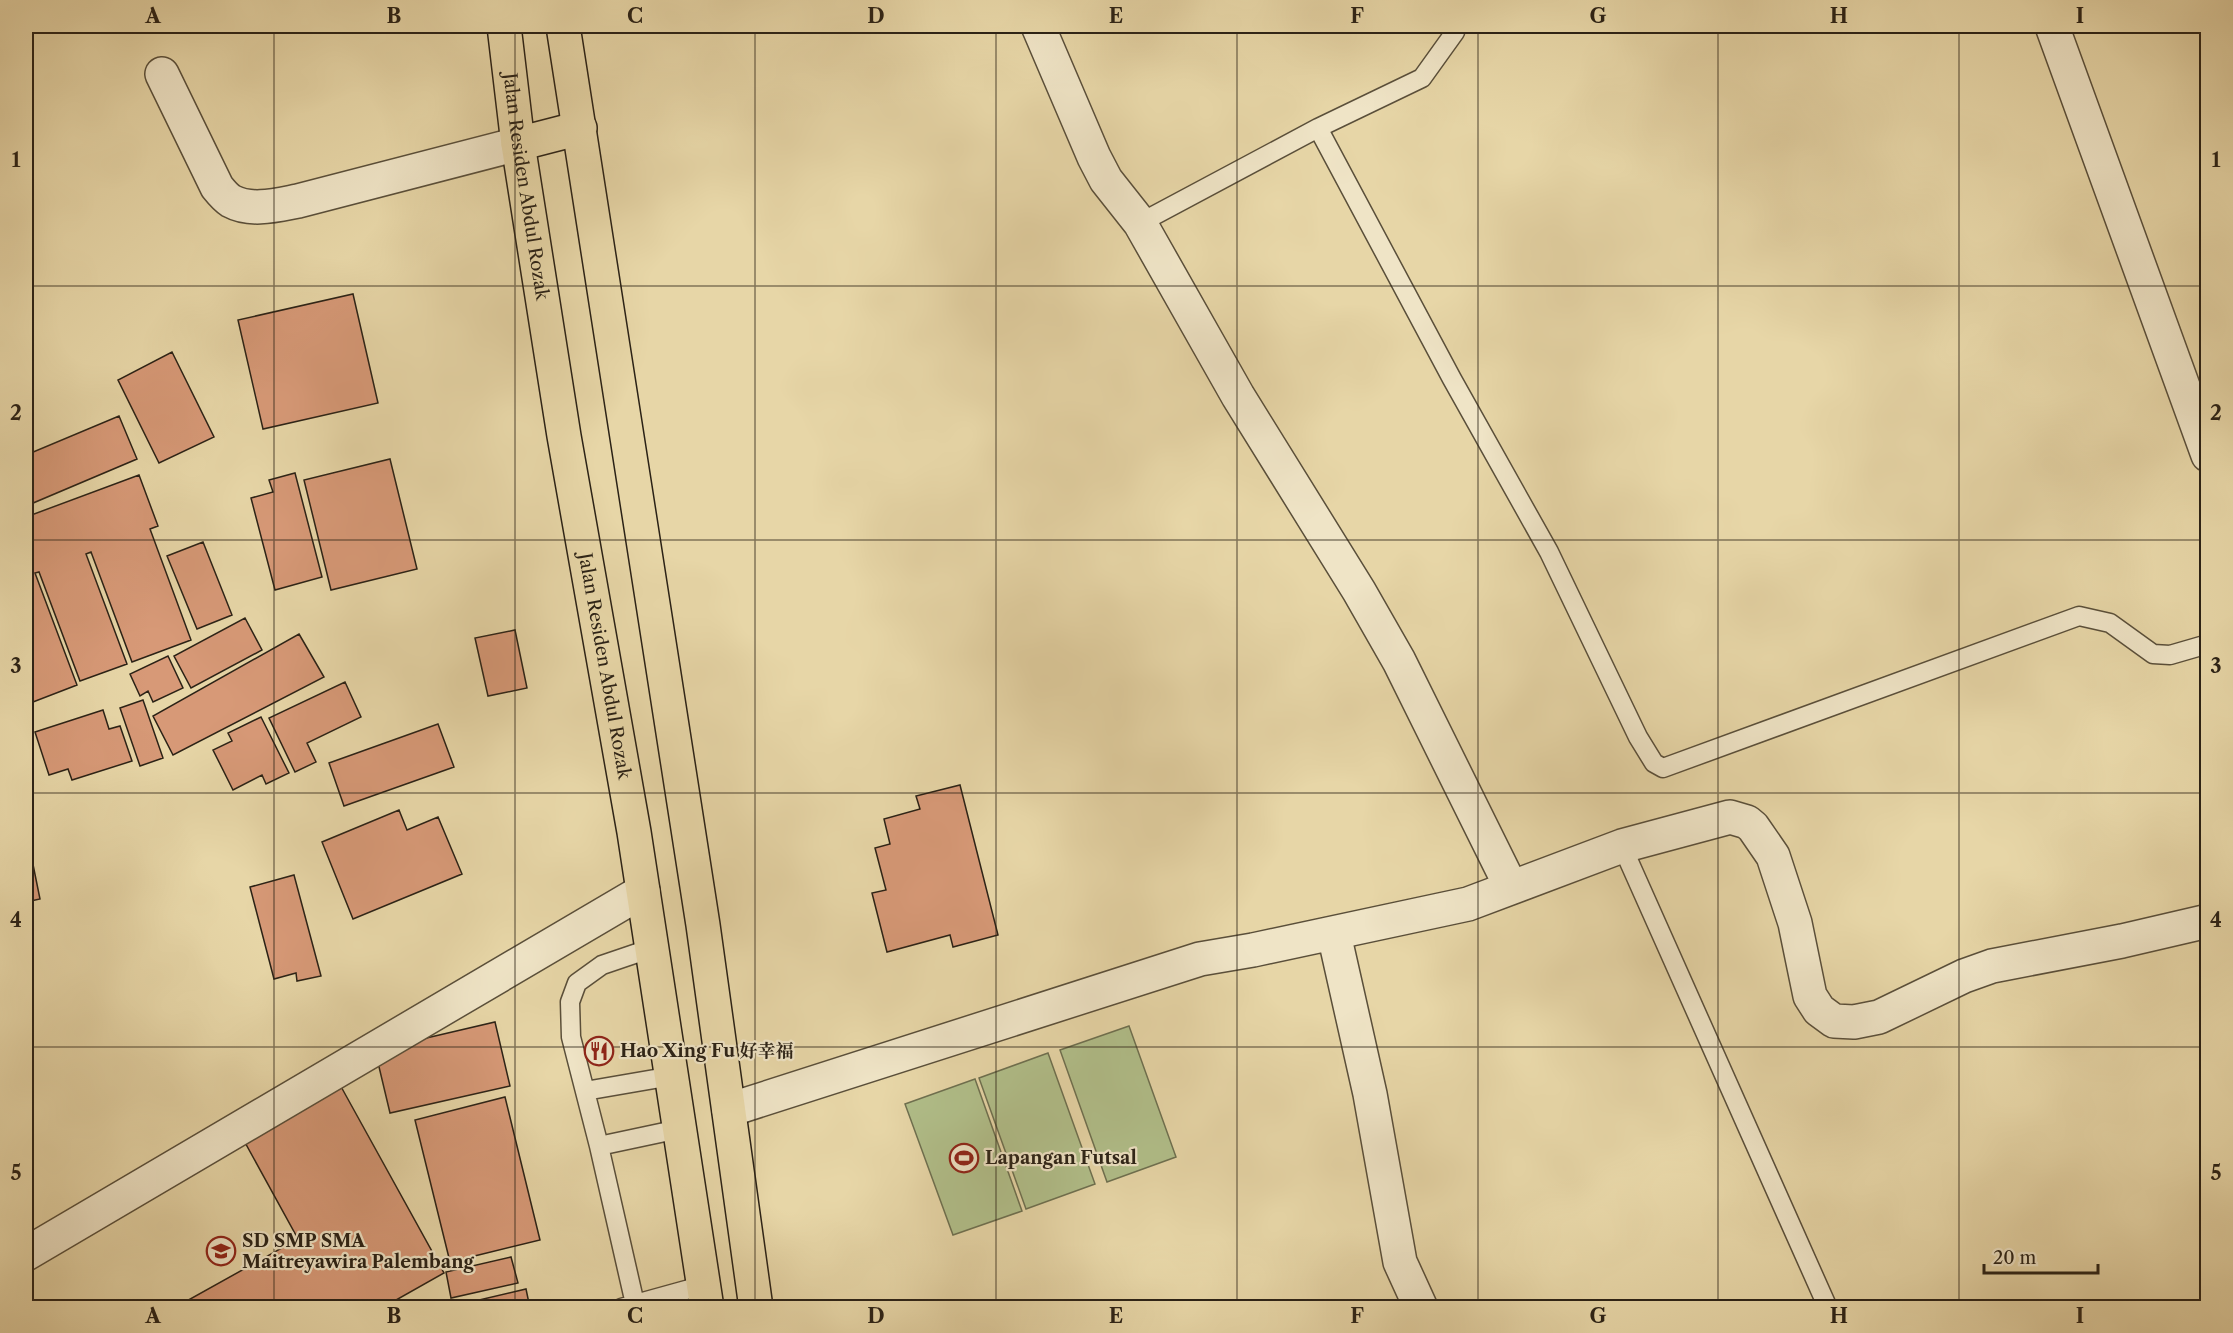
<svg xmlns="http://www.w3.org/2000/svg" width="2233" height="1333" font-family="'Libre Caslon Text','Noto Serif SC',serif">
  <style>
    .green { fill: #b1bf8a; stroke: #6e7050; stroke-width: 1.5 }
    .building { fill: #d79977; stroke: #2b2216; stroke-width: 1.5 }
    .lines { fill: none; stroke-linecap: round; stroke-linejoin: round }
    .service-casing { stroke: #5a4f3a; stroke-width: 21 }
    .minor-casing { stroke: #5a4f3a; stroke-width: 36 }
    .trunk-casing { stroke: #2b2216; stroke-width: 36 }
    .service { stroke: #efe4c6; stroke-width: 18 }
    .minor { stroke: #efe4c6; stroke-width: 33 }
    .trunk { stroke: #e7d6a7; stroke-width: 33 }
    .grid { fill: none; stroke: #2b2216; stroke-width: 1.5; stroke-opacity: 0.55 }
    .labels { text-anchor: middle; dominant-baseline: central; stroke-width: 4.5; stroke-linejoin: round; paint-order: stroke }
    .street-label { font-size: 18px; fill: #2b2216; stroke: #efe4c6 }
    .poi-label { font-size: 18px; font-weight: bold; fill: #2b2216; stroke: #efe4c6; text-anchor: start }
    .neatline { fill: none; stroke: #2b2216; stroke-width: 2 }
    .grid-label { font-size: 20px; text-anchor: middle; font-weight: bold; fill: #2b2216 }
  </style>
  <rect width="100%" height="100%" fill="#e7d6a7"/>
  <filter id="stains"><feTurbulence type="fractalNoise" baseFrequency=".00333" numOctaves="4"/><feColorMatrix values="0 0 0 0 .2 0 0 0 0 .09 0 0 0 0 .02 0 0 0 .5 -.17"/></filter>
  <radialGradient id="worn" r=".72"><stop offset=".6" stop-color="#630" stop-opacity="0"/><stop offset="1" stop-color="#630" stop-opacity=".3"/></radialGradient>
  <path class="green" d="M1129,1026L1176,1157L1107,1182L1060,1050Z
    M1048,1053L1095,1184L1026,1209L979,1078Z
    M975,1079L1022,1211L953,1235L905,1104Z"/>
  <path class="building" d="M353,294L378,403L263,429L238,320Z
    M172,352L214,437L159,463L118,380Z
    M119,416L137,459L26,506V455Z
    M390,459L417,569L331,590L304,480Z
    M295,473L322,577L275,590L251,498L273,492L269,480Z
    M139,475L158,526L150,529L191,640L132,662L91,552L86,554L127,664L80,681L39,572L35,573L77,685L33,702L26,682V517Z
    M203,542L232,615L197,629L167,556Z
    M245,618L262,650L191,688L174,656Z
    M515,630L527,688L488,696L475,638Z
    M299,634L324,677L173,755L153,716Z
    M168,656L183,688L153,702L148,691L140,696L130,674Z
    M345,682L361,717L307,743L316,762L295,772L269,718Z
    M143,700L163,758L140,766L120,708Z
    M103,710L109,729L120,726L132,761L72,780L68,769L49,775L35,732Z
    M261,717L289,773L266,784L262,775L233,790L213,750L232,741L228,733Z
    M438,724L454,767L344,806L329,763Z
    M960,785L998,935L953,947L950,935L887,952L872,893L886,890L875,848L890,844L884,819L920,809L916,796Z
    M399,810L407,830L438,817L462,874L353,919L322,842Z
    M26,830L40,899L26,902Z
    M294,875L321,976L297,981L296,973L274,979L250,887Z
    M495,1022L510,1086L390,1113L375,1050Z
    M339,1083L444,1273L382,1308H174L298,1239L242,1137Z
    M505,1097L540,1240L450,1262L415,1120Z
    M511,1257L518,1283L451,1298L446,1272Z
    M526,1289L530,1308H445Z"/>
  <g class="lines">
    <g class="service-casing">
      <path id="service" d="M1318,128L1452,379L1549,552L1638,737L1654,763L1663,768L2079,616L2110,623L2153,654L2170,655L2208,644
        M1140,223L1318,128L1422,78L1455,32V26
        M1622,846L1828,1308
        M585,1091L672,1076
        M599,1146L679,1129
        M635,1304L599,1146L571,1037L570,1002L577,983L602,965L652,948
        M621,1308L704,1285"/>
    </g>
    <g class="minor-casing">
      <path id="minor" d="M1038,26L1094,157L1106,180L1140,223L1238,396L1359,591L1399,661L1511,887
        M2052,26L2208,455
        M162,74L217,187C221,192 226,198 231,201C251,212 277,205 298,201L518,144
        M1334,934L1370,1094L1400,1262L1421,1308
        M729,1110L1200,959L1253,950L1468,904L1622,846L1730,817L1747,822L1753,827L1773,856L1795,923L1810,996L1819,1010L1834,1021L1854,1022L1879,1017L1964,976L1992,966L2122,941L2208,921
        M26,1254L643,891"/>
    </g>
    <g class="trunk-casing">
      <g id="trunk">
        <path id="s1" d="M504,26L518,144L564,436L634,832L707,1308"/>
        <path d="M563,26L703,925L756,1308"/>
        <path d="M518,144L580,128"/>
      </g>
    </g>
    <use href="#service" class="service"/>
    <use href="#minor" class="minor"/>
    <use href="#trunk" class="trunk"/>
  </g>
  <path class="grid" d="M274,26V1308M515,26V1308M755,26V1308M996,26V1308M1237,26V1308M1478,26V1308M1718,26V1308M1959,26V1308M26,286H2208M26,540H2208M26,793H2208M26,1047H2208"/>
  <defs>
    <g id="restaurant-ring" transform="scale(1.5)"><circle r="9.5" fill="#efe4c6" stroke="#8f2418" stroke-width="1.5"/><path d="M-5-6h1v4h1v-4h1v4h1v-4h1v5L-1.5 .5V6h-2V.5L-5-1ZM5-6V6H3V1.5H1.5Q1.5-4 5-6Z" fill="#8f2418"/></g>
    <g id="stadium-ring" transform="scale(1.5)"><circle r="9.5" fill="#efe4c6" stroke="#8f2418" stroke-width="1.5"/><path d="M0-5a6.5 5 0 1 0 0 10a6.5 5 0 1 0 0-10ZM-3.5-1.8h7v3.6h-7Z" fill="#8f2418"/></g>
    <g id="school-ring" transform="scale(1.5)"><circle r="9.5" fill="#efe4c6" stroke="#8f2418" stroke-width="1.5"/><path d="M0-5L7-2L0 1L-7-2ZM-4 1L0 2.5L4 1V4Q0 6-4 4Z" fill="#8f2418"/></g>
  </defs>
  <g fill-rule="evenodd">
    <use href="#restaurant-ring" x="599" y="1051"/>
    <use href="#stadium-ring" x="964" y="1158"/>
    <use href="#school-ring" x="221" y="1251"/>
  </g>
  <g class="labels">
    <g class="street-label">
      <text stroke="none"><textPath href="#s1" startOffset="162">Jalan Residen Abdul Rozak</textPath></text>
      <text stroke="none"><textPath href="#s1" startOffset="648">Jalan Residen Abdul Rozak</textPath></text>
    </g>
    <g class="poi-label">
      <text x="620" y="1051">Hao Xing Fu 好幸福</text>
      <text x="985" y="1158">Lapangan Futsal</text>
      <text x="242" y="1241">SD SMP SMA<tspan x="242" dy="21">Maitreyawira Palembang</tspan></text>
    </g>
  </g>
  <rect width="2233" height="1333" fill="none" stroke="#e7d6a7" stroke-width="66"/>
  <path d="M1984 1264v9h114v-9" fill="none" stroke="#2b2216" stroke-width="3"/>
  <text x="1993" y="1264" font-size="18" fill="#2b2216" stroke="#efe4c6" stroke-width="4.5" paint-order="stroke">20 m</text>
  <rect x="33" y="33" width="2167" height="1267" class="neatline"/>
  <g class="grid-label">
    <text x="153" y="23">A</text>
    <text x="394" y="23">B</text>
    <text x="635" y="23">C</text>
    <text x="876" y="23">D</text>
    <text x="1116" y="23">E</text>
    <text x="1357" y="23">F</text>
    <text x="1598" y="23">G</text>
    <text x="1839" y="23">H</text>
    <text x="2080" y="23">I</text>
    <text x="16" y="167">1</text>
    <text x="2216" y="167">1</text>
    <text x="16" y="420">2</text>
    <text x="2216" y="420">2</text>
    <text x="16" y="673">3</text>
    <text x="2216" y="673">3</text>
    <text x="16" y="927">4</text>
    <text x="2216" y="927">4</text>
    <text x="16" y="1180">5</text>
    <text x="2216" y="1180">5</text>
    <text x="153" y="1323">A</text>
    <text x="394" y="1323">B</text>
    <text x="635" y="1323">C</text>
    <text x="876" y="1323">D</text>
    <text x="1116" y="1323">E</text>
    <text x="1357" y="1323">F</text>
    <text x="1598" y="1323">G</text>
    <text x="1839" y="1323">H</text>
    <text x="2080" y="1323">I</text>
  </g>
  <rect width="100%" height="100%" filter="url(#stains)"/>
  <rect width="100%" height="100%" fill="url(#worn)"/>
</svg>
